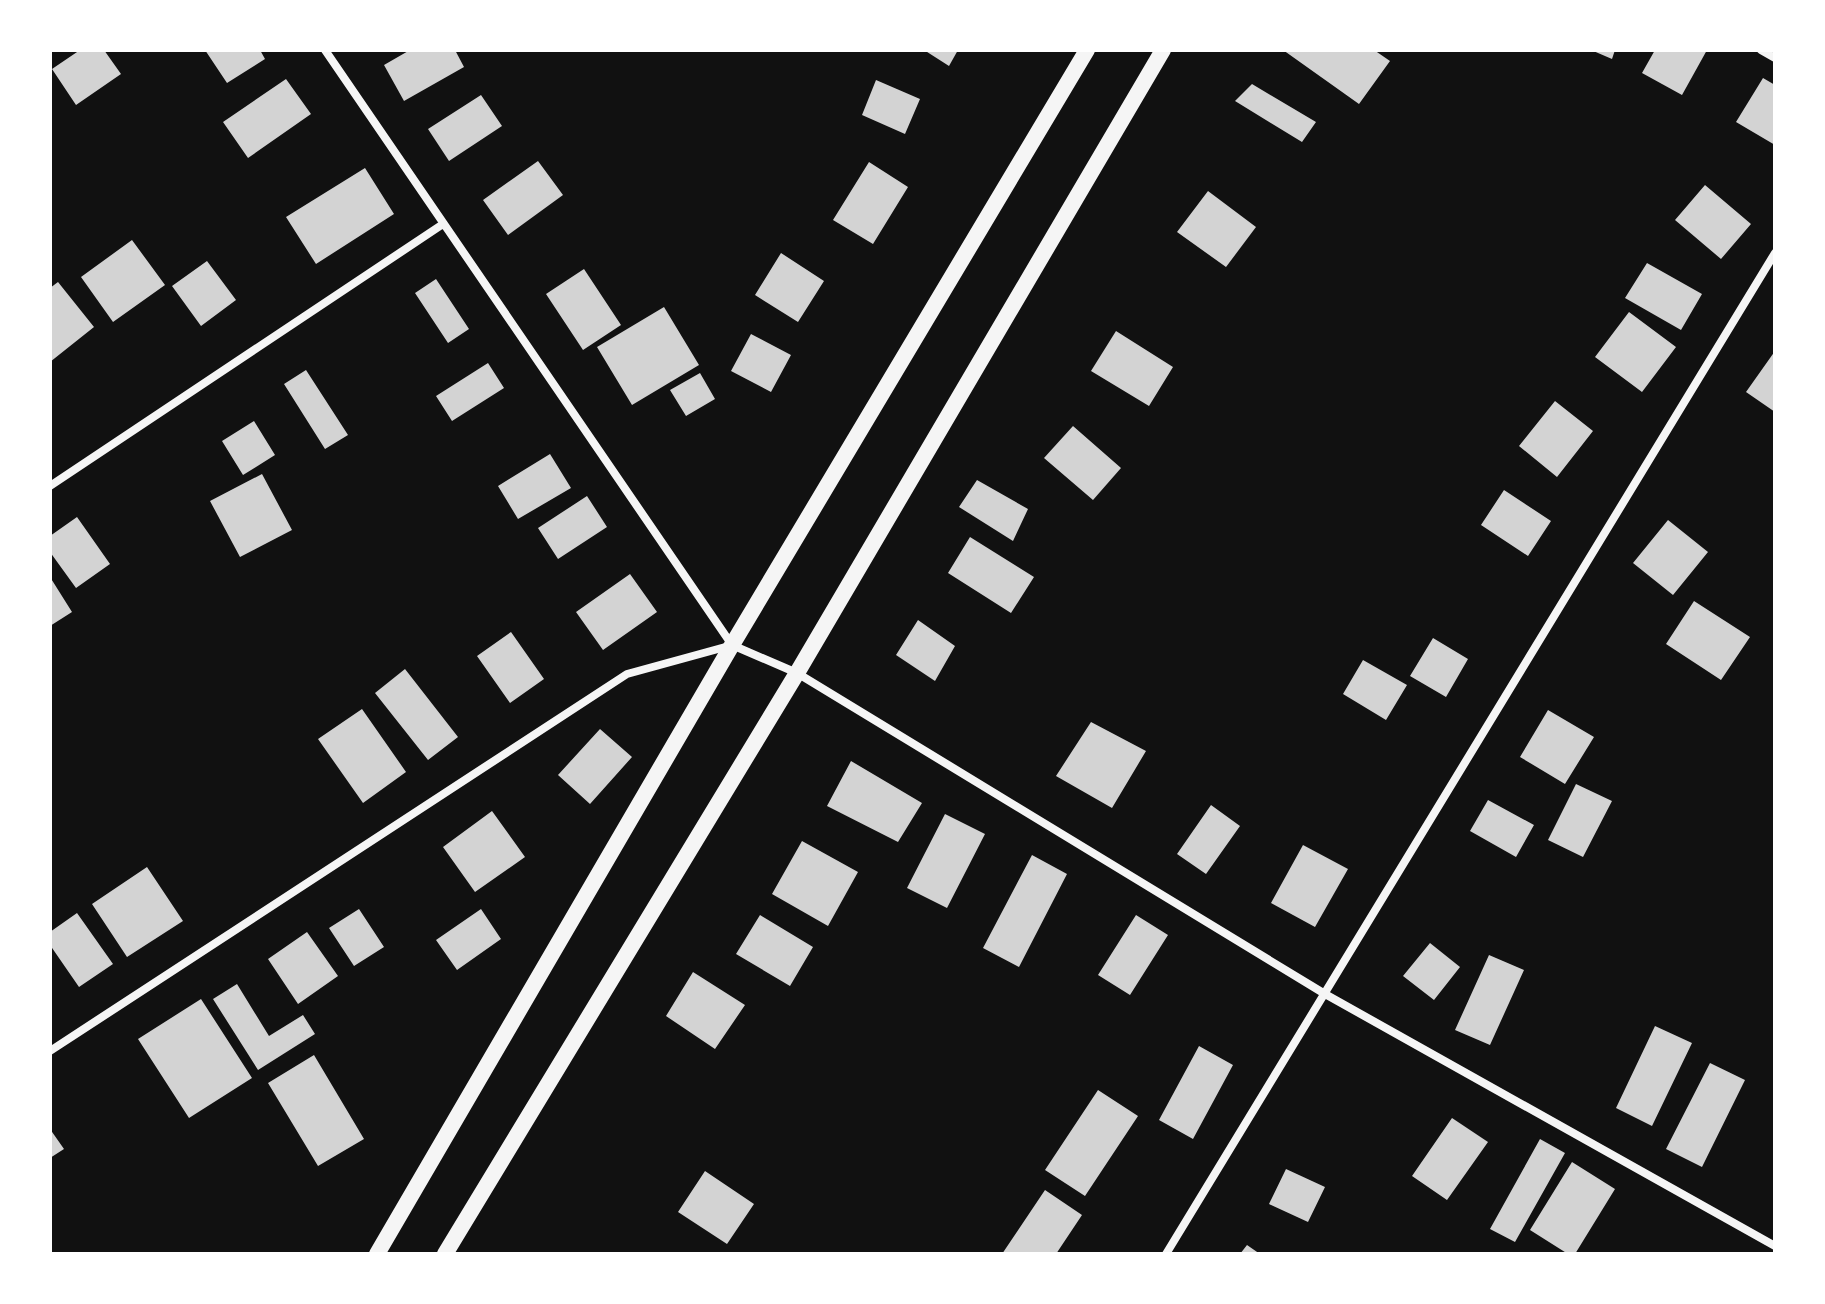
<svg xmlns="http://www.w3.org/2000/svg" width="1825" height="1304" font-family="'Nunito Sans',sans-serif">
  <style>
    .building { fill: #d3d3d3 }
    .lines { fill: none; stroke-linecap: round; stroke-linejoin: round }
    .minor { stroke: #f5f5f5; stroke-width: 8 }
    .secondary { stroke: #f5f5f5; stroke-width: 16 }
  </style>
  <rect width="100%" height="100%" fill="#111"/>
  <path class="building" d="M80,50H104L121,74L76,105L52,69Z
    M205,50H260L265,59L227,83Z
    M410,50H455L464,67L404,101L384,65Z
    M924,50H958L949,66Z
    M1283,50H1374L1390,61L1359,104Z
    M1591,50H1615L1612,59Z
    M1655,50H1707L1682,95L1642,73Z
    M1763,78L1775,85V145L1736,122Z
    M286,79L311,114L248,158L223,122Z
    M876,80L920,99L905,134L862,115Z
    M1252,84L1316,122L1302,142L1235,101Z
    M481,95L502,126L449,161L428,129Z
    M538,161L563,195L508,235L483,200Z
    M869,162L908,187L873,244L833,220Z
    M365,168L394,214L316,264L286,217Z
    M1705,185L1751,224L1721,259L1675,220Z
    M1208,191L1256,227L1226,267L1177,232Z
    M132,240L165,285L113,322L81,277Z
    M781,253L824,281L798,322L755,295Z
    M207,261L236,300L201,326L172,286Z
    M1647,263L1702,294L1681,330L1625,298Z
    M584,269L621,325L583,350L546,294Z
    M436,279L469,329L448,343L415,293Z
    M58,282L94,327L50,362V288Z
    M664,307L699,365L632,405L597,347Z
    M1629,312L1676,347L1642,392L1595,357Z
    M1116,331L1173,367L1149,406L1091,371Z
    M751,334L791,355L771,392L731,371Z
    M1775,351V412L1746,392Z
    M488,363L504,388L452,421L436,396Z
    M306,370L348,435L325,449L284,384Z
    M700,373L715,399L686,416L670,390Z
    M1555,401L1593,431L1557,477L1519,446Z
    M254,421L275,455L243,475L222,441Z
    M1073,426L1121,468L1093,500L1044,458Z
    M550,454L571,488L518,519L498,486Z
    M262,474L292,530L240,557L210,501Z
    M977,480L1028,509L1013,541L959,507Z
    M1504,490L1551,521L1528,556L1481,525Z
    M587,496L607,527L558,559L538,528Z
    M77,517L110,564L76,588L50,552V536Z
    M1668,520L1708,552L1673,595L1633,563Z
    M970,537L1034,577L1011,613L948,573Z
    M630,574L657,612L603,650L576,612Z
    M50,577L72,612L50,626Z
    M1694,601L1750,637L1721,680L1666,644Z
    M918,620L955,646L935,681L896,655Z
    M511,632L544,679L510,703L477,656Z
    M1433,638L1468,659L1446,697L1410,676Z
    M1363,660L1407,685L1386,720L1343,694Z
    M405,669L458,737L428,760L375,693Z
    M362,709L406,772L363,803L318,739Z
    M1548,710L1594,737L1565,784L1520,757Z
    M1091,722L1146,751L1112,808L1056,776Z
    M600,729L632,757L590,804L558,775Z
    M851,761L922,803L898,842L827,806Z
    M1576,784L1612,801L1583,857L1548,840Z
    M1488,800L1534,825L1516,857L1470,831Z
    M1211,805L1240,826L1206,874L1177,854Z
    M492,811L525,857L475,892L443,847Z
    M945,814L985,834L947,908L907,888Z
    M802,841L858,872L828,926L772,894Z
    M1303,845L1348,869L1315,927L1271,903Z
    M1032,855L1067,874L1019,967L983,948Z
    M147,867L183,921L127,957L92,904Z
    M359,909L384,947L354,966L329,928Z
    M481,909L501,939L457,970L436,940Z
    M77,913L113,964L79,987L50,945V932Z
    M760,915L813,947L790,986L736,954Z
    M1136,915L1168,935L1130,995L1098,975Z
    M307,932L338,976L298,1004L268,959Z
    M1430,943L1460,967L1434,1000L1403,976Z
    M1489,955L1524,970L1490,1045L1455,1030Z
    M693,972L745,1005L715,1049L666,1016Z
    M237,984L269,1036L303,1015L315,1034L258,1070L213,999Z
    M201,999L252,1078L189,1118L138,1039Z
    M1655,1026L1692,1043L1652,1126L1616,1108Z
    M1199,1046L1233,1065L1193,1139L1159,1120Z
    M314,1055L364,1139L318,1166L268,1083Z
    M1710,1063L1745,1080L1702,1167L1666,1149Z
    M1098,1090L1138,1116L1085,1196L1045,1170Z
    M1452,1118L1488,1142L1447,1200L1412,1176Z
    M50,1129L64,1149L50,1158Z
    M1540,1139L1565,1153L1515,1242L1490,1229Z
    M1572,1162L1615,1189L1575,1254H1568L1530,1230Z
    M1286,1169L1325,1187L1308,1222L1269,1204Z
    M705,1171L754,1204L727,1244L678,1212Z
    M1045,1190L1082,1215L1056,1254H1002Z
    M1247,1245L1260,1254H1240Z"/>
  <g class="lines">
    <path class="minor" d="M325,50L732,645L797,673L1325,994L1775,1246
      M1761,50L1775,58
      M50,486L443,224
      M50,1051L627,674L729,646
      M1166,1254L1775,253"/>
    <path class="secondary" d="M377,1254L732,645L1087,50
      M445,1254L797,673L1163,50"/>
  </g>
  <rect width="1825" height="1304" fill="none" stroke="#ffffff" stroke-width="104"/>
</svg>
